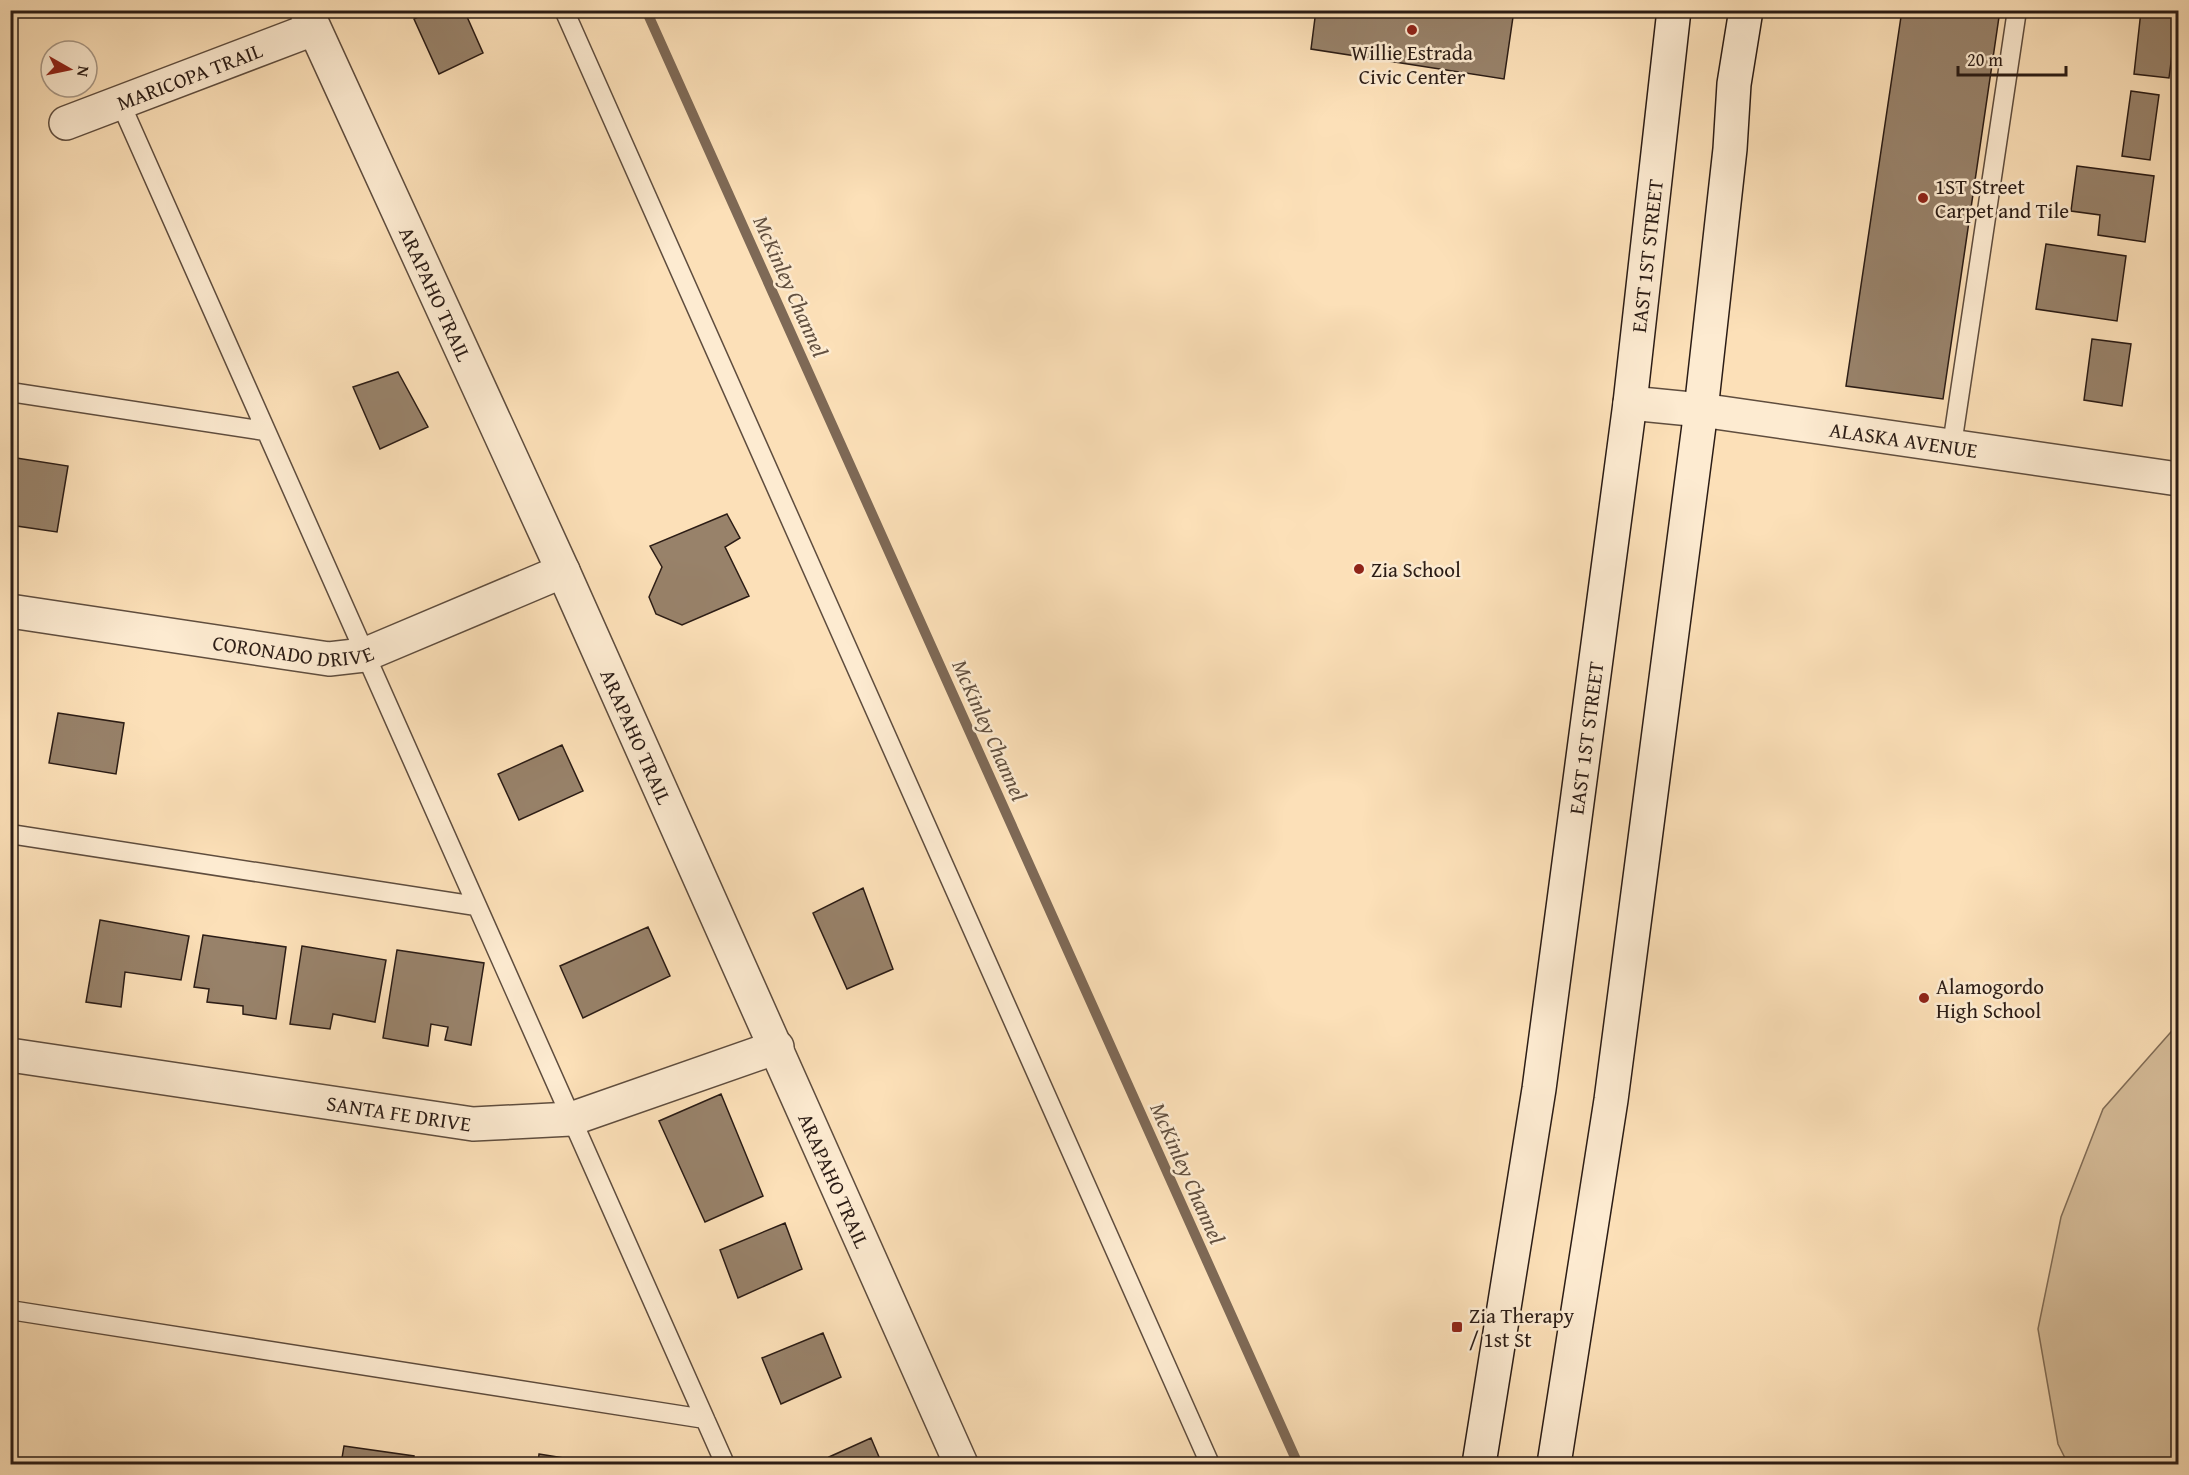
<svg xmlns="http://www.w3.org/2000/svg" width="2189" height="1475" font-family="'Gentium Book Plus',serif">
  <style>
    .green { fill: #d8bf9c; stroke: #826e58; stroke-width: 1.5 }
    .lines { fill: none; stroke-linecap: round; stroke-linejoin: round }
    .stream { stroke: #7e6956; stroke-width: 10 }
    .building { fill: #98826a; stroke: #2b1c15; stroke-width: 1.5 }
    .service-casing { stroke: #5f4d3e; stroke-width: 21 }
    .minor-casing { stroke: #5f4d3e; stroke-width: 36 }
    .secondary-casing { stroke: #2b1c15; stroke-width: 36 }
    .service { stroke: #fdebd1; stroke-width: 18 }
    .minor { stroke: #fdebd1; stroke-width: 33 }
    .secondary { stroke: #fdebd1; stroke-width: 33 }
    .poi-dot { fill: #8f2418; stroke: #fdebd1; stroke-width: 2 }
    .labels { text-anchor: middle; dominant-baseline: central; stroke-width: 5; stroke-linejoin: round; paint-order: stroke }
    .poi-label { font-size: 21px; fill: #2b1c15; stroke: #fdebd1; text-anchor: start }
    .street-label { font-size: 21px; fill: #2b1c15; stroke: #fdebd1 }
    .water-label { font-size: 22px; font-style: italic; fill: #625040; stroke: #fdebd1 }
  </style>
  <rect width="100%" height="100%" fill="#fce0b8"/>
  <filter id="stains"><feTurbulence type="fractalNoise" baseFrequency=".00333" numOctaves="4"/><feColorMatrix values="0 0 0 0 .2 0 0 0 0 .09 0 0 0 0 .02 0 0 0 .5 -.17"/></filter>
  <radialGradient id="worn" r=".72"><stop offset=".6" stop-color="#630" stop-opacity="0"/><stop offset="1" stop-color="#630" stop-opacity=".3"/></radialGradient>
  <path class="green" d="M2178,1024V1464H2068L2058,1444L2038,1329L2061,1217L2103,1109Z"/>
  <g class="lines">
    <path class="stream" d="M646,10L1298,1464"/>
  </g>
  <path class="building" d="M432,10H464L483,53L439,74L414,19Z
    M1316,10H1514L1504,79L1311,49Z
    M1902,10H2000L1943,399L1846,386Z
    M2141,11L2177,15L2169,78L2134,74Z
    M2131,91L2159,95L2150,160L2122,156Z
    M2077,166L2154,176L2145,242L2098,235L2100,215L2071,211Z
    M2046,244L2126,256L2117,321L2036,309Z
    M2092,339L2131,344L2122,406L2084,400Z
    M398,372L428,427L380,449L353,387Z
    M10,457L68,466L57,532L10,525Z
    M727,514L740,538L725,547L749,596L682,625L656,614L649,597L662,567L650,546Z
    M58,713L124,723L116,774L49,763Z
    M562,745L583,791L519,820L498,774Z
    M863,888L893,969L847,989L813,913Z
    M100,920L189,936L181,980L125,972L121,1007L86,1002Z
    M648,927L670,976L583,1018L560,966Z
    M203,935L286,947L276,1019L243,1014V1006L207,1002L209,989L194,987Z
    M302,946L386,960L375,1022L333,1014L330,1029L290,1024Z
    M397,950L484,963L471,1045L445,1040L448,1027L431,1024L428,1046L383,1038Z
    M721,1094L763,1196L705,1222L659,1121Z
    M785,1223L802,1269L738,1298L720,1250Z
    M823,1333L841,1377L781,1404L762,1358Z
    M871,1438L882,1464H832L829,1457Z
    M344,1446L414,1456L413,1464H341Z
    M539,1454L588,1462V1464H538Z"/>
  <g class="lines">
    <g class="service-casing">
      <path id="service" d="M564,10L1210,1464
        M120,102L725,1464
        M10,392L265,431
        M1952,445L2017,10
        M10,834L476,906
        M10,1310L705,1419"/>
    </g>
    <g class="minor-casing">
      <g id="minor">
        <path id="s1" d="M306,10L563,571L961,1464"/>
        <path id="s2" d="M66,123L313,29"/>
        <path id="s3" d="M1630,403L1701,410L2178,479"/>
        <path id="s4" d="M10,611L329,659L364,655L563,571"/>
        <path id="s5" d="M10,1055L473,1124L571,1119L777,1047"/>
      </g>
    </g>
    <g class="secondary-casing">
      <g id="secondary">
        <path id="s6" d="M1479,1464L1539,1089L1630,403L1674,10"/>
        <path d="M1554,1464L1611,1100L1701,410L1730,149L1734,84L1746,10"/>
      </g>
    </g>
    <use href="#service" class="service"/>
    <use href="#minor" class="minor"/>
    <use href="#secondary" class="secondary"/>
  </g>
  <g class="poi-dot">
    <circle cx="1412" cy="30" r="6"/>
    <circle cx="1923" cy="198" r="6"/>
    <circle cx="1359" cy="569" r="6"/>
    <circle cx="1924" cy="998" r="6"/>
    <rect x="1451" y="1321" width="12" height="12" rx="3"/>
  </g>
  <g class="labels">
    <g class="poi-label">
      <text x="1412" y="52" text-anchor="middle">Willie Estrada<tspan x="1412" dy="24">Civic Center</tspan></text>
      <text x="1935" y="186">1ST Street<tspan x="1935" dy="24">Carpet and Tile</tspan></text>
      <text x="1371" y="569">Zia School</text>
      <text x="1936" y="986">Alamogordo<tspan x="1936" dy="24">High School</tspan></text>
      <text x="1469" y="1315">Zia Therapy<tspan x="1469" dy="24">/ 1st St</tspan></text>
    </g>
    <g class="street-label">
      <text stroke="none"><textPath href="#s2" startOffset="132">MARICOPA TRAIL</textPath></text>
      <text stroke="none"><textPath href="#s6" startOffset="1220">EAST 1ST STREET</textPath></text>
      <text stroke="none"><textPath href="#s1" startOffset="312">ARAPAHO TRAIL</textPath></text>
      <text stroke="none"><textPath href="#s3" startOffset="276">ALASKA AVENUE</textPath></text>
      <text stroke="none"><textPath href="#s4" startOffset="286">CORONADO DRIVE</textPath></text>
      <text stroke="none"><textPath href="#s1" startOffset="798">ARAPAHO TRAIL</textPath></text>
      <text stroke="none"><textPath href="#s6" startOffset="734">EAST 1ST STREET</textPath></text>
      <text stroke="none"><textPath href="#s5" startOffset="393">SANTA FE DRIVE</textPath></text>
      <text stroke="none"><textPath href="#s1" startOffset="1284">ARAPAHO TRAIL</textPath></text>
    </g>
    <g class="water-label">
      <text transform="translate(791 286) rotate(66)">McKinley Channel</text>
      <text transform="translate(990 730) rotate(66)">McKinley Channel</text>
      <text transform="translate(1188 1173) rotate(66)">McKinley Channel</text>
    </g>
  </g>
  <rect width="2189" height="1475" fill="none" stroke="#fce0b8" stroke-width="36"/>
  <rect x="12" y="12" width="2165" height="1451" fill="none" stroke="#2b1c15" stroke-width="3"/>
  <rect x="18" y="18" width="2153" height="1439" fill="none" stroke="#2b1c15" stroke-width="1.5"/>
  <g transform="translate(69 69) rotate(99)"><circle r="28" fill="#fdebd1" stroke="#a99886" stroke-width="1.5"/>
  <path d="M0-4.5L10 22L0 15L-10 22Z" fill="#8f2418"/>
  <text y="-9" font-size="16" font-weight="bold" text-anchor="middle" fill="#2b1c15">N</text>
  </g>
  <path d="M1958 66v9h108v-9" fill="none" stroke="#2b1c15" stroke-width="3"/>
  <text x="1967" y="66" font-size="18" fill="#2b1c15" stroke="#fdebd1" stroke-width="4.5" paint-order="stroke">20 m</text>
  <rect width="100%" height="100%" filter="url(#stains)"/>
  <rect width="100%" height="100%" fill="url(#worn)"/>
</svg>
